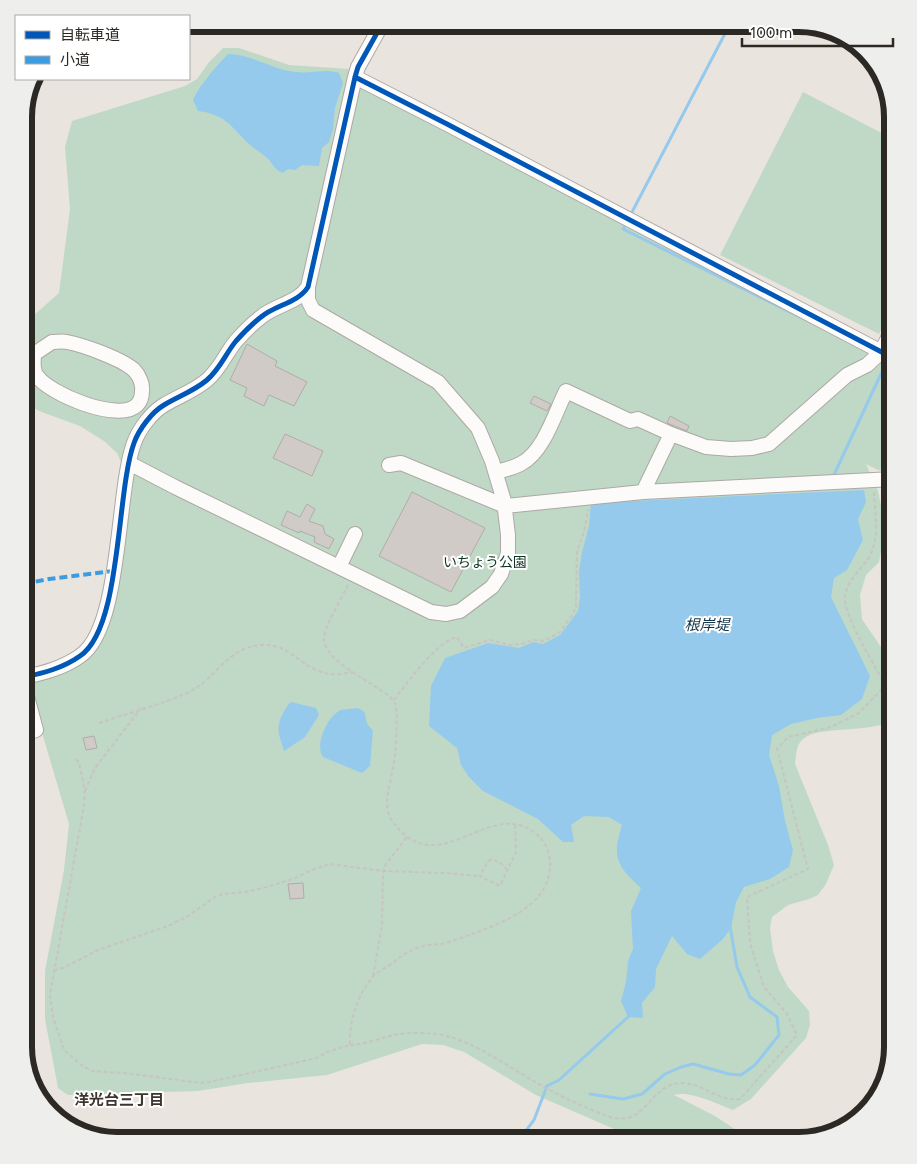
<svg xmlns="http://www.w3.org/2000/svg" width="917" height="1164" font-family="Figtree,'Noto Sans JP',sans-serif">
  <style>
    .green { fill: #bfd9c6 }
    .water { fill: #95caec }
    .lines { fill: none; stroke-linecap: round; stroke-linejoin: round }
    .stream { stroke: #95caec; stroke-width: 3 }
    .building { fill: #d0cbc7; stroke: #b1aca8 }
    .minor-casing { stroke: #ada8a4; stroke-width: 16 }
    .path { stroke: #c7c4c2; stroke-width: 2; stroke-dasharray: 4 2.5; stroke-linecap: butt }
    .minor { stroke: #fcfbfa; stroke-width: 14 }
    .quiet { stroke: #3d9ce0; stroke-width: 4; stroke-dasharray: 8 4; stroke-linecap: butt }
    .cycleway-casing { stroke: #fff; stroke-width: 8 }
    .cycleway { stroke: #0057b8; stroke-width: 5 }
    .labels { text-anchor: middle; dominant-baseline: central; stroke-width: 4; stroke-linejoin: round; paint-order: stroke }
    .park-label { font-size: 14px; fill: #0d3523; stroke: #fff }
    .water-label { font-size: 15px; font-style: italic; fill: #123449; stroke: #fff }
    .neighbourhood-label { font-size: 15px; font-weight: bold; fill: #3e352d; stroke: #fff }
    .rim { fill: none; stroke: #2c2824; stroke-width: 6 }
  </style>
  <rect width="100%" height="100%" fill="#eae4de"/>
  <path class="green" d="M223,48H239L289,65L349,69L347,77L369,89L527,170L628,227L871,349L893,362V471L878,470L866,464L878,491L883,515L884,537L879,562L866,575L860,595L862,619L893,665V720C869,734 819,725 803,739C796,744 796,756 795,764L828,845L834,865L826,884L818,895L809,899L788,905L772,917L770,928L773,951L779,970L788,987L809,1011L810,1025L806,1038L751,1099L733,1110C718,1104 689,1090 674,1095L715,1116L751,1140H613L614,1129L536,1095L464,1052L443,1045L422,1044L327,1075L248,1083L198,1091L68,1095L58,1088L45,1019V971L64,870L69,824L27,682L95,646L130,482L117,453L104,441L80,426L39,411L24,402V324L59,293L70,209L65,147L72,121L185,86L197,79L209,62Z
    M803,92L893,139V306L879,334L720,255Z"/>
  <path class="water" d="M228,54C252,54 272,70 296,72C311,74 325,68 339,73L343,83L335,108L333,129L329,142L322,148L319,166L302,165L295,170L288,169L283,173C274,170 273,163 266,157C261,153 255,149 250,145C231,127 227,115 198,111L193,100C199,86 217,65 228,54Z
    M864,490L866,502L858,519L863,540L847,570L834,578L831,597L870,676L862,699L841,715L817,718L791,724L772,735L769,755L779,786L785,821L793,850L789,867L770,879L744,887L736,902L731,928L723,939L700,959L687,954L672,936L656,969L655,987L642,1003L643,1018L628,1017L621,1001L626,982L628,961L633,949L631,911L641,888C616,865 612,857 622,825L609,817L584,816L571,825L574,842H563L538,819L483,791L469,777L461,765L457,748L429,726L431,686L445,658L488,643L519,648L533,642L543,644L560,635L578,611L580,597L579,572L582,552L589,526L591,503Z
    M291,702L316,708L319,715L305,737L284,751C280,736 275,731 282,715C285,710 287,705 291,702Z
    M357,708C370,713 363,716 368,725C369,727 372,729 373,731L370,766L362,773L323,757C314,745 328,715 341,710C346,709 352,709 357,708Z"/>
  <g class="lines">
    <path class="stream" d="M630,216L730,24
      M626,224L623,229L800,317
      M833,477L887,361
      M590,1094L623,1099L642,1094L665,1074L681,1067L693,1064L729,1074L741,1075L755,1065L779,1035L777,1017L750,997L737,967L730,926
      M519,1140L534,1120L547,1086L559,1080L628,1017L629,1014"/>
  </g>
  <path class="building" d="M247,344L277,361L275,366L307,382L294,406L269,395L264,406L244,396L247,388L230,380Z
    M534,396L551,404L547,411L530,403Z
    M670,416L689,426L687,431L667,423Z
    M285,434L323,451L312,476L273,458Z
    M412,492L485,528L451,592L379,556Z
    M307,504L315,509L309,521L323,526L325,534L334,539L329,549L314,542L315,537L300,531L299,533L281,525L287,511L300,517Z
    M94,736L97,748L86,750L83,738Z
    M303,883L304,898L290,899L288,884Z"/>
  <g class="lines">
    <g class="minor-casing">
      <path id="minor" d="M355,77L447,124L893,358
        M52,342C57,342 62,341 67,342C83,345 122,359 134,370C139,375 143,384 142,391C142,396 141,401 137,405C119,423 49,394 37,376C32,370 34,361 34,354Z
        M129,463L175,487L431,612L446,614L460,611L492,587L501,574L508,553V535L504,501L492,461L478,428L438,382L313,310L308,300V287
        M389,465L401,463L505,506L643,492L893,479
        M496,472C504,470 514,468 522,463C544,451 555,413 566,391L630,421L638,419L671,434L706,447L731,449L752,448L769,444L847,375L867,365L881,352L893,328
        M643,492L671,434
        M339,567L355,534
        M24,677C44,673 63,668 80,656C122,628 116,492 134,443C139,429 152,412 164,405C179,396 194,391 207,380C220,369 226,353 236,341C244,332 252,324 261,317C275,305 298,303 308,287L355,77L358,67L382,24
        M24,734L36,730L24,685"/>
    </g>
    <path class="path" d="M394,700C407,683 436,642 457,637L464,648L490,640L510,645L522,644L534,640L544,641L560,632L573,614L576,607L577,552L584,531L588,509
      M99,723C128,713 161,705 189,692C217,678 226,648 261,645C298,642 304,684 352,672
      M76,759L79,763L85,791L84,805L50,995L53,1017L64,1050L80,1064L92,1071L124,1073L193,1082L205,1083L308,1060L319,1057L327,1052L350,1045C349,1022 357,995 372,978C376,973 382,970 387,967C401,957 406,951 423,946C429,944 435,945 442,944C454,941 466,936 477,932C507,921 547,905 550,868C551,855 547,843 536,834C491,796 442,880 397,827C393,823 389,817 388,811C385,798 390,786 392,773C396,752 398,727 396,705C392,696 381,691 373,685C359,676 323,657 324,638C324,627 343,596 348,585
      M85,791L95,768L141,708
      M507,870L503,865L493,859L488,861L480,876L500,886L516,852L515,825
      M54,970L63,968L98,950L168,926L188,916L215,897L223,894L246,892L263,888L293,879L314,869L330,864L383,871L444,873L480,876
      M373,976L382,925L383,871L386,864L407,837
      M350,1045C365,1045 379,1038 394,1035C407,1032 423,1033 436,1034C471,1039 502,1063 532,1080C548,1090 565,1098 583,1106C593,1110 604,1116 615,1118C647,1124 651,1083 682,1083C703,1083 721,1103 740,1099L797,1035L787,1014L764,987L750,943L747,897L808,869L777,749L788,737L831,727L859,713L882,689L884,683C875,666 842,613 845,596C848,579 861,570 869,557C880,539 875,512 874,492"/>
    <use href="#minor" class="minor"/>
    <path class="quiet" d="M24,584L49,579L113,571"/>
    <g class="cycleway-casing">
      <path id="cycleway" d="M355,77L447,124L893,358
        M24,677C44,673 63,668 80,656C122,628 116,492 134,443C139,429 152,412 164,405C179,396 194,391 207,380C220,369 226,353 236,341C244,332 252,324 261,317C275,305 298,303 308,287L355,77L358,67L382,24"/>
    </g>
    <use href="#cycleway" class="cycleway"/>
  </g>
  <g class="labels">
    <g class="park-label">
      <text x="485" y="562">いちょう公園</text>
    </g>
    <g class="water-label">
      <text x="707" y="625">根岸堤</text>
    </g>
    <g class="neighbourhood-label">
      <text x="119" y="1100">洋光台三丁目</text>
    </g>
  </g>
  <path d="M0 0H917V1164H0ZM117 32H799A85 85 0 0 1 884 117V1047A85 85 0 0 1 799 1132H117A85 85 0 0 1 32 1047V117A85 85 0 0 1 117 32Z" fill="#eeeeed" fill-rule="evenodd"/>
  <path class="rim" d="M117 32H799A85 85 0 0 1 884 117V1047A85 85 0 0 1 799 1132H117A85 85 0 0 1 32 1047V117A85 85 0 0 1 117 32Z"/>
  <rect x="15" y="15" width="175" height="65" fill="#ffffff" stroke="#aba9a7"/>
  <rect x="25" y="31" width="25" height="8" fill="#0057b8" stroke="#aba9a7"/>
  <text x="60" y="40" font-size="15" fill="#2c2824">自転車道</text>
  <rect x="25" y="56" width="25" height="8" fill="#3d9ce0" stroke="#aba9a7"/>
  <text x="60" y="65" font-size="15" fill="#2c2824">小道</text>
  <path d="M742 38v8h151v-8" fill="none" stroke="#2c2824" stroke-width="2.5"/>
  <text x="750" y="38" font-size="15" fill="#2c2824" stroke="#ffffff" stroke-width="4" paint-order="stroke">100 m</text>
</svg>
